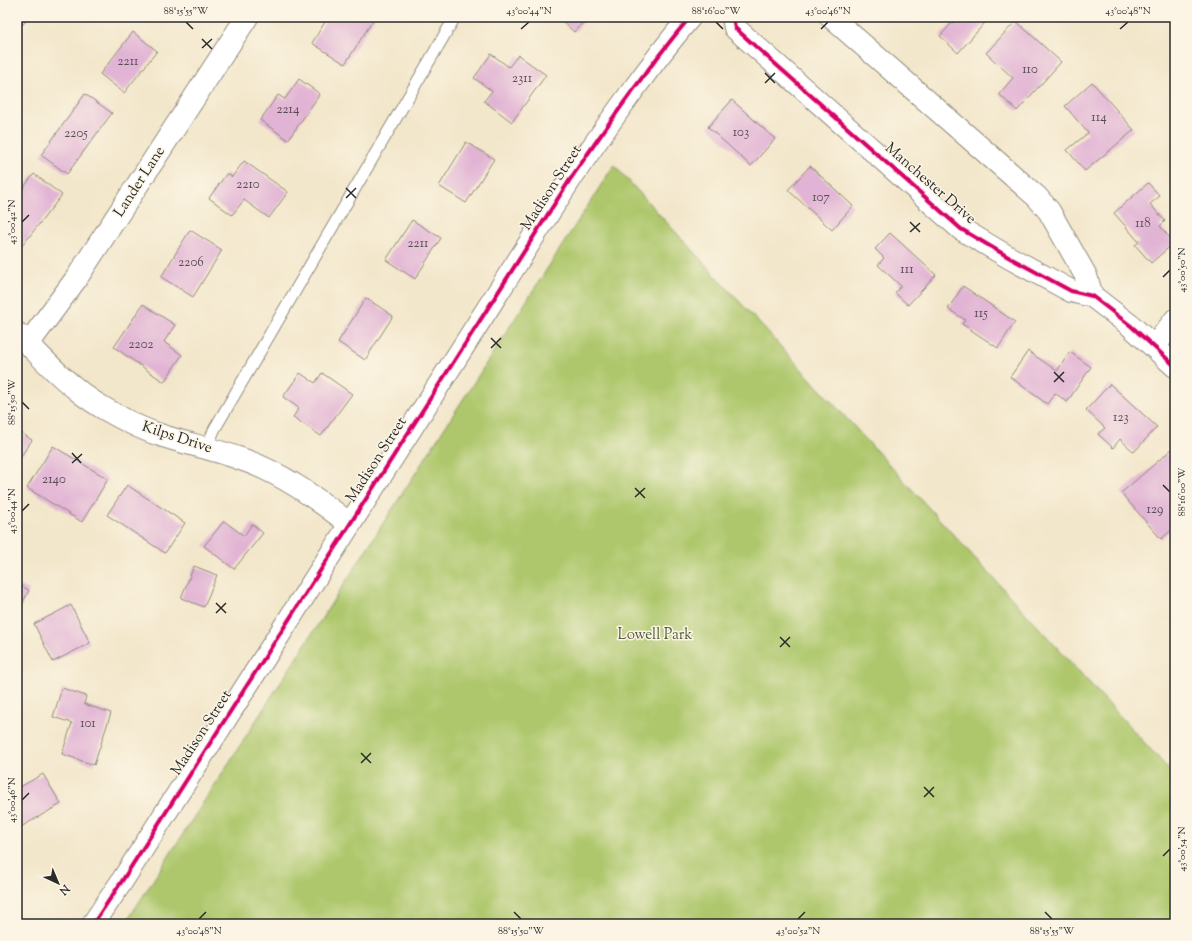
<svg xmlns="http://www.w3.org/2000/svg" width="1192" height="941" font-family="'Sorts Mill Goudy',serif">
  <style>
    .green { fill: #aec76c; stroke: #6c794c }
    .building { fill: #e1b3d4 }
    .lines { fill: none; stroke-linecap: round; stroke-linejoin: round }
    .lane-casing { stroke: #8f897b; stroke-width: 13 }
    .street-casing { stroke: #8f897b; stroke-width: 24 }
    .secondary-casing { stroke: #8f897b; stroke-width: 24 }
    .lane { stroke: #fff; stroke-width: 11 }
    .street { stroke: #fff; stroke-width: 22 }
    .secondary { stroke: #fff; stroke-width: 22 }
    .cycleway-casing { stroke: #fcf5e5; stroke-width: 6 }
    .cycleway { stroke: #d6006c; stroke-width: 4 }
    .ticks { fill: none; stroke: #2b2b2b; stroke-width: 1.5 }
    .labels { text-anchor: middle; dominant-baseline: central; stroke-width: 3; stroke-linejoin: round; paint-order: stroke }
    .number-label { font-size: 13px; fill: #584d55 }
    .street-label { font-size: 15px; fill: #2b2b2b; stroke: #fcf5e5 }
    .park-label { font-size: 15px; fill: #525a3e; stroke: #fcf5e5 }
    .neatline { fill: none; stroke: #2b2b2b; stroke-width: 1.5 }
    .ticks-label { font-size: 10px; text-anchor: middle; fill: #2b2b2b }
  </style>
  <rect width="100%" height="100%" fill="#fcf5e5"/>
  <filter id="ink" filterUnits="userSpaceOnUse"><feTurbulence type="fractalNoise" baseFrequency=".025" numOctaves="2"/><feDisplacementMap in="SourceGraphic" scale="8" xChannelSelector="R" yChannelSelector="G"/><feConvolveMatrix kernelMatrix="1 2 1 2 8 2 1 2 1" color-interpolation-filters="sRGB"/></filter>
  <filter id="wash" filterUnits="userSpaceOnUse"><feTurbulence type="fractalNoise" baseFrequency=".012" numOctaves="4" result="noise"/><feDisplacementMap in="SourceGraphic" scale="16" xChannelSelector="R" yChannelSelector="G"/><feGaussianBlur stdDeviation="0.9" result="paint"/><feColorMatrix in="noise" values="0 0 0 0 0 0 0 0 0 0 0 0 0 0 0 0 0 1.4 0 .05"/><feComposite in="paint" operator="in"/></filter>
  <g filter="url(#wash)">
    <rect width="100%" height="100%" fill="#f3e7cb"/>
    <path class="green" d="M614,165L1175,776V924H125Z"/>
    <g id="blocks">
      <path class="building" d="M17,17H30L17,30Z
        M328,17H375L345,64L312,43Z
        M558,17H588L574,32Z
        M949,17H990L958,53L940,36L954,21Z
        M1016,21L1061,62L1017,111L999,94L1013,78L986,53Z
        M133,32L157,51L124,93L100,74Z
        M491,54L509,67L518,55L546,75L512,122L484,101L492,91L474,78Z
        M299,79L320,94L288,140L260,120L278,95L285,99Z
        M1092,82L1134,130L1085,171L1067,150L1088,133L1065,106Z
        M85,94L112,113L67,174L41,155Z
        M732,100L775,139L751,166L708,127Z
        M466,142L494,159L466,203L439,186Z
        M244,161L288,192L269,218L244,200L232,215L209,198L227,173L232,177Z
        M810,166L853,206L832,230L788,190Z
        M34,174L62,195L21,247L17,244V196Z
        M1148,183L1160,196L1150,204L1165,221L1160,226L1174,243L1151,263L1135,245L1139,242L1114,213Z
        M412,220L441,238L415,279L386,260Z
        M190,230L222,250L193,297L161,277Z
        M890,233L936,275L908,305L895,293L901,286L878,265L884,258L875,249Z
        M963,286L1015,322L998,348L962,324L965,320L948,309Z
        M366,298L393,316L365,360L338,342Z
        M143,304L175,325L164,342L182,355L164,382L114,347Z
        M1028,351L1057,371L1070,352L1091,367L1067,402L1055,393L1047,404L1010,377Z
        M300,373L315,383L322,373L352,394L321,436L293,417L299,408L283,397Z
        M1110,384L1157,427L1134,452L1120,439L1113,448L1098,434L1105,428L1086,410Z
        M17,430L32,440L17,462Z
        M53,446L108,479L82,522L27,488Z
        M1172,449L1175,453V480L1172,483L1175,487V527L1161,539L1121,493Z
        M127,485L185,523L165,553L107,515Z
        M224,521L244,536L252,524L263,533L234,569L204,546Z
        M194,566L217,575L204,607L181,598Z
        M17,584L29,590L17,615Z
        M71,605L90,643L53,662L34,624Z
        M62,688L86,696L84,704L111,713L94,765L62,754L72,723L53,717Z
        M43,774L61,804L19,828L17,824V782L20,787Z"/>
    </g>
  </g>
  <g filter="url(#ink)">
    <use href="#blocks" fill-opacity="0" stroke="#8f897b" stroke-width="1"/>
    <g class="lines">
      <g class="lane-casing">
        <path id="lane" d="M207,448L214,430L455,17"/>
      </g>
      <g class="street-casing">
        <path id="street" d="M733,17L735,28L961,229L1010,258L1071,291L1092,296L1131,326L1175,366
          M831,17L1037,197L1049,211L1086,276L1092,296
          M18,334C37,352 54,372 75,388C91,402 110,412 129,422C163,440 202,445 238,458C279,471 316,498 350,524
          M28,344L76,279L247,17
          M1154,347L1175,320"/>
      </g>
      <g class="secondary-casing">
        <path id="secondary" d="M93,924L122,881L571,178C609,123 647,68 690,17"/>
      </g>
      <use href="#lane" class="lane"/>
      <use href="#street" class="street"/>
      <use href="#secondary" class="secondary"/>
      <g class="cycleway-casing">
        <path id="cycleway" d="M733,17L735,28L961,229L1010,258L1071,291L1092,296L1131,326L1175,366
          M93,924L122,881L571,178C609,123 647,68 690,17"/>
      </g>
      <use href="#cycleway" class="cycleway"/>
    </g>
  </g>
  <path class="ticks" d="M186,22L193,29M716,22L723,29M521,29L529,22M821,29L828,22M1120,29L1128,22M202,39L212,49M202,48L212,39M765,73L775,83M765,83L775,73M346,188L356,198M346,198L356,188M22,222L29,215M910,222L920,232M910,232L920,223M1163,277L1170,270M491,338L501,348M491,348L501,338M1054,372L1064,382M1054,382L1064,372M22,402L29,409M72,453L81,463M72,463L82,454M1163,485L1170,492M635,488L645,498M635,497L645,488M22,511L29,504M216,603L226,613M216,613L226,603M780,637L790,647M780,647L790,637M361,753L371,763M361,763L371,753M924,787L934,797M924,797L934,787M22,800L29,793M1163,856L1170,849M514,912L521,919M1045,912L1052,919M199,919L206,912M798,919L805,912"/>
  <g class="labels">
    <g class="number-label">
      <text x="128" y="62">2211</text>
      <text x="1030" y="70">110</text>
      <text x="522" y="79">2311</text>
      <text x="288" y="110">2214</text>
      <text x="1099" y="118">114</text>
      <text x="741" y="133">103</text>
      <text x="76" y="134">2205</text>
      <text x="248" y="185">2210</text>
      <text x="821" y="198">107</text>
      <text x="1143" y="224">118</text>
      <text x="418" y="244">2211</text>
      <text x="191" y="263">2206</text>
      <text x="907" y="270">111</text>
      <text x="981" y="314">115</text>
      <text x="141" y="345">2202</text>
      <text x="1121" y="418">123</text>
      <text x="54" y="480">2140</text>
      <text x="1155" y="510">129</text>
      <text x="88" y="724">101</text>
    </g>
    <g class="street-label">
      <text transform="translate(140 182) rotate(-57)">Lander Lane</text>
      <text transform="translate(930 184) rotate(41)">Manchester Drive</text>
      <text transform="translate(552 188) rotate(-57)">Madison Street</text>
      <text transform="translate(177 438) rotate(18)">Kilps Drive</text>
      <text transform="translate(377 460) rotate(-57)">Madison Street</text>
      <text transform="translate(202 733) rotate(-57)">Madison Street</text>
    </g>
    <g class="park-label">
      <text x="655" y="635">Lowell Park</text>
    </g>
  </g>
  <rect width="1192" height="941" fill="none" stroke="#fcf5e5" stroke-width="44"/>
  <g transform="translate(58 883) rotate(136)" stroke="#fcf5e5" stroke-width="3" paint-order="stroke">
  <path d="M0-3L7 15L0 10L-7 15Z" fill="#2b2b2b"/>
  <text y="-6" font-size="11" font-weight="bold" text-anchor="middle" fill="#2b2b2b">N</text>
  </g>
  <rect x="22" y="22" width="1148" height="897" class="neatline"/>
  <g class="ticks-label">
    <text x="186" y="14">88°15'55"W</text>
    <text x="529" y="14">43°00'44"N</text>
    <text x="716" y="14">88°16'00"W</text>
    <text x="828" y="14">43°00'46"N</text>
    <text x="1128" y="14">43°00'48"N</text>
    <text transform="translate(11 222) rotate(-90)" y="4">43°00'42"N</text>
    <text transform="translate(1181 270) rotate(-90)" y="4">43°00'50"N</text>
    <text transform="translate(11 402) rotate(-90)" y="4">88°15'50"W</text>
    <text transform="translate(1181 492) rotate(-90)" y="4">88°16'00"W</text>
    <text transform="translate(11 511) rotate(-90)" y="4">43°00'44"N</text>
    <text transform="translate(11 800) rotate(-90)" y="4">43°00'46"N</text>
    <text transform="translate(1181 849) rotate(-90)" y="4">43°00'54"N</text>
    <text x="199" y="934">43°00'48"N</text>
    <text x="521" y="934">88°15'50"W</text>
    <text x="798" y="934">43°00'52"N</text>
    <text x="1052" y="934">88°15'55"W</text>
  </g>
</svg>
